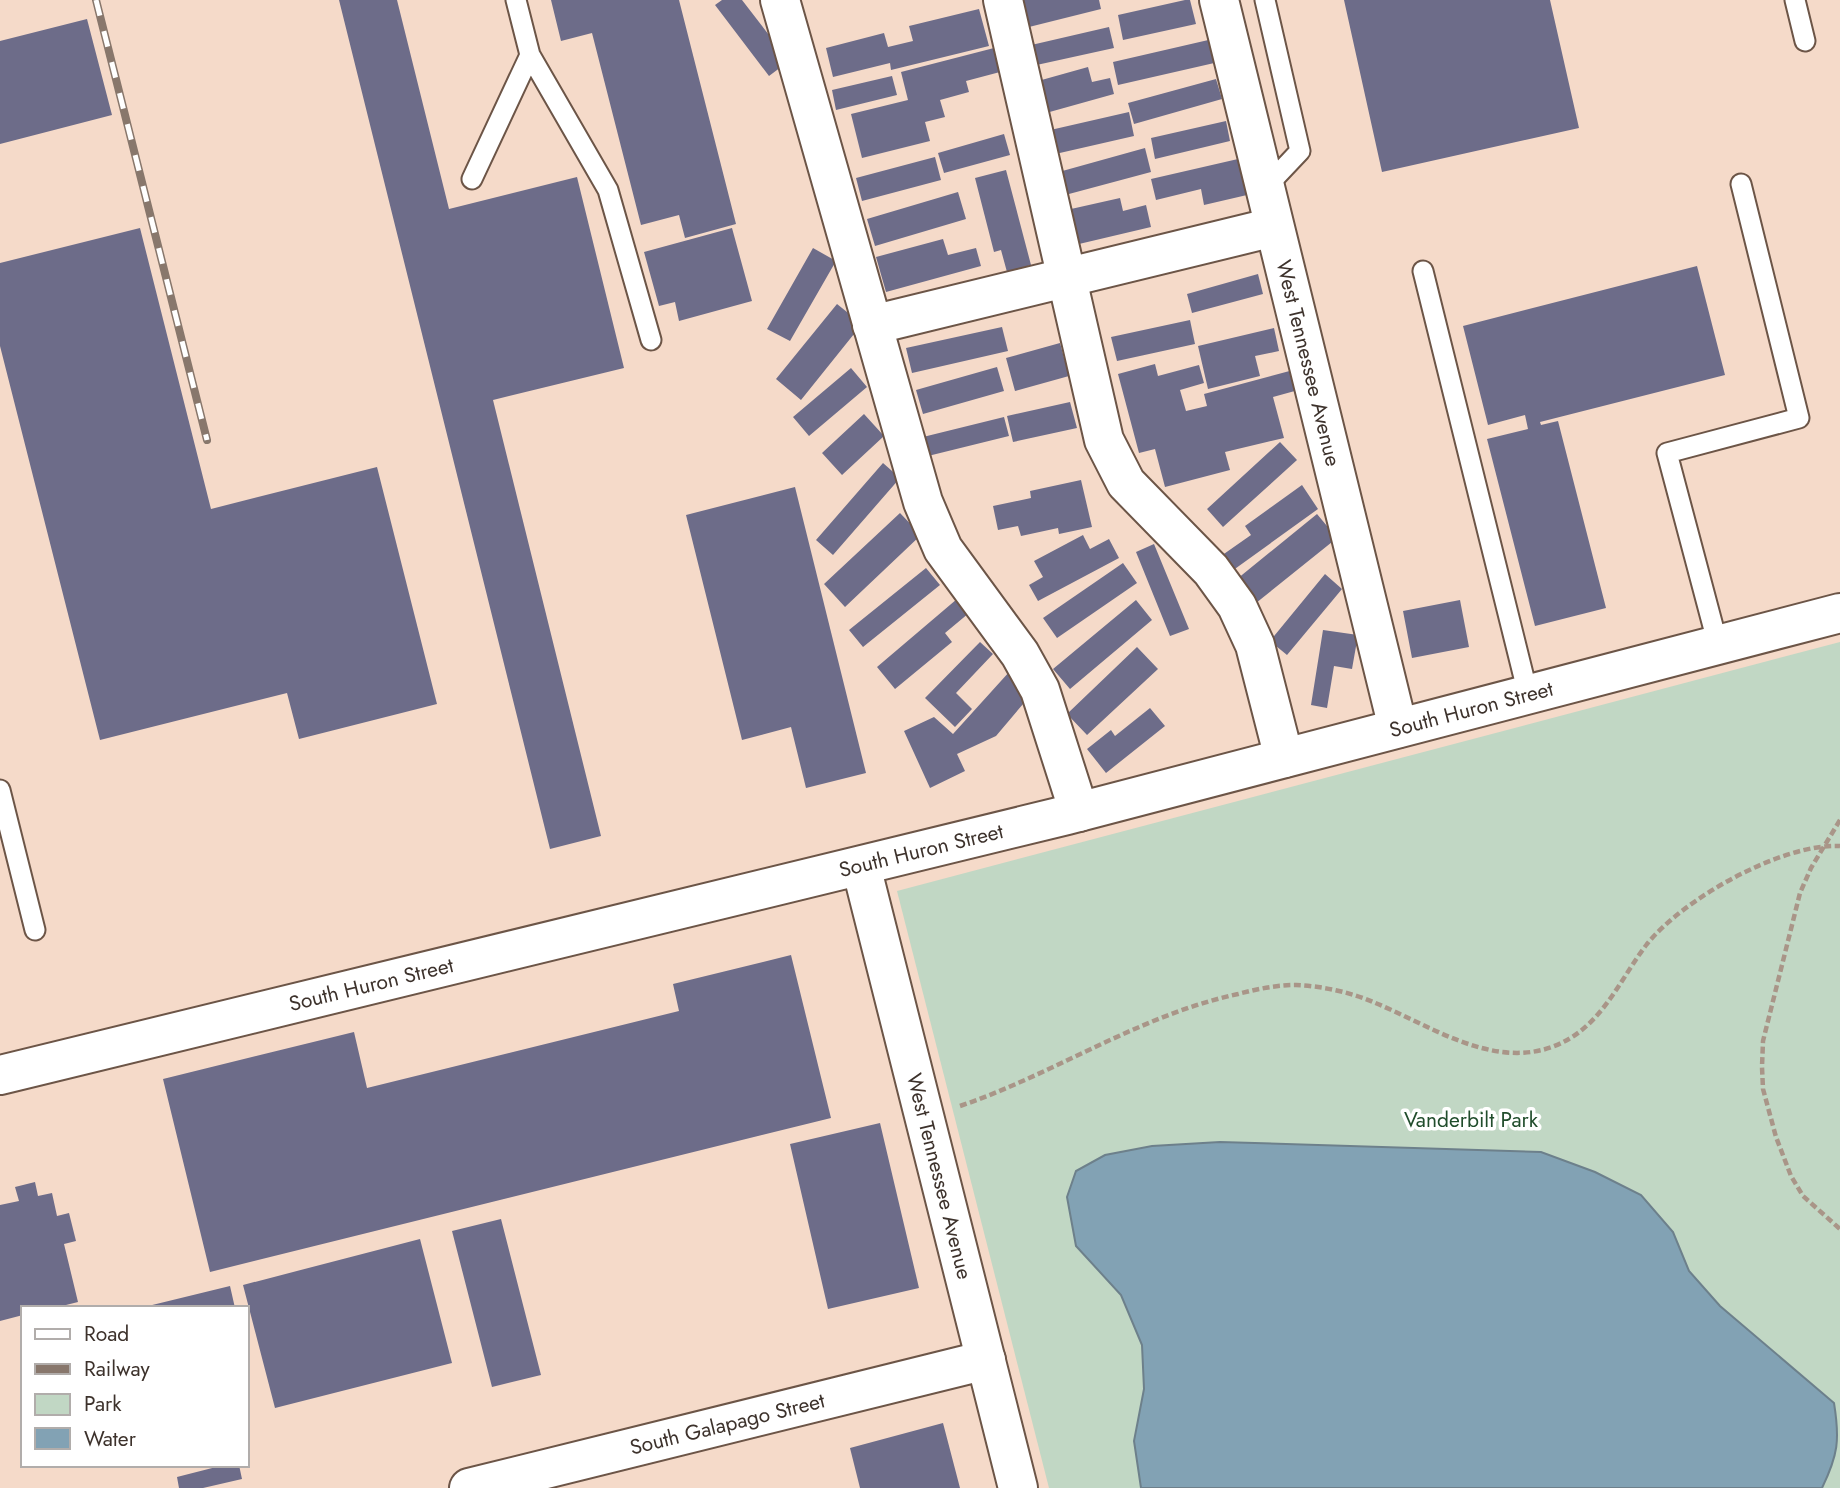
<svg xmlns="http://www.w3.org/2000/svg" width="1840" height="1488" font-family="Jost,sans-serif">
  <style>
    .green { fill: #c1d7c4 }
    .water { fill: #82a2b4; stroke: #6d808b; stroke-width: 2 }
    .building { fill: #6d6c89 }
    .lines { fill: none; stroke-linecap: round; stroke-linejoin: round }
    .service-casing { stroke: #6c5547; stroke-width: 23 }
    .minor-casing { stroke: #6c5547; stroke-width: 42 }
    .path { stroke: #a99588; stroke-width: 4.5; stroke-dasharray: 7 3.5; stroke-linecap: butt }
    .service { stroke: #fff; stroke-width: 19 }
    .minor { stroke: #fff; stroke-width: 38 }
    .rail-casing { stroke: #88776c; stroke-width: 8 }
    .rail { stroke: #fff; stroke-width: 5; stroke-dasharray: 16; stroke-linecap: butt }
    .labels { text-anchor: middle; dominant-baseline: central; stroke-width: 7; stroke-linejoin: round; paint-order: stroke }
    .street-label { font-size: 21px; fill: #3d322c; stroke: #fff }
    .park-label { font-size: 21px; fill: #214d2c; stroke: #fff }
  </style>
  <rect width="100%" height="100%" fill="#f5dac9"/>
  <path class="green" d="M1840,642V1488H1049L897,891Z"/>
  <path class="water" d="M1220,1142L1541,1152L1595,1172L1641,1195L1673,1232L1689,1271L1720,1306L1834,1403C1840,1440 1838,1455 1822,1488H1141L1134,1441L1144,1389L1142,1345L1121,1295L1076,1246L1067,1197L1076,1171L1105,1155L1152,1146Z"/>
  <path class="building" d="M339,0H397L449,209L577,177L624,368L493,400L601,836L550,849Z
    M551,0H679L736,224L685,238L679,215L641,225L592,33L561,41Z
    M722,0H742L789,61L769,76L715,5Z
    M1023,0H1099L1101,9L1029,27Z
    M1185,0H1190L1196,24L1123,40L1118,15Z
    M1344,0H1550L1579,128L1382,172Z
    M979,9L989,46L891,70L890,63L833,77L826,48L884,33L888,47L913,41L909,26Z
    M87,19L112,115L0,144V41Z
    M1109,27L1114,48L1032,66L1027,46Z
    M1217,38L1223,61L1118,85L1113,62Z
    M994,48L1000,72L966,81L969,92L940,100L945,117L925,122L930,141L862,158L851,114L908,100L901,72Z
    M1088,67L1092,82L1110,78L1114,94L1046,113L1038,81Z
    M892,76L897,95L836,110L832,90Z
    M1216,79L1222,99L1134,124L1128,103Z
    M1129,112L1134,136L1051,155L1046,131Z
    M1226,121L1230,141L1155,159L1151,138Z
    M1004,134L1010,155L944,173L938,153Z
    M1145,148L1151,172L1054,198L1048,175Z
    M935,157L941,180L862,201L856,178Z
    M1238,159L1247,195L1204,205L1201,189L1156,200L1151,179Z
    M1006,170L1031,265L1007,272L1001,250L994,252L975,178Z
    M958,192L966,219L875,246L867,219Z
    M1120,198L1123,211L1146,205L1151,227L1079,244L1071,209Z
    M140,228L211,509L377,467L437,704L299,739L287,693L100,740L0,346V263Z
    M732,228L752,301L679,321L675,302L659,306L644,252Z
    M943,239L948,255L976,248L981,266L886,292L876,257Z
    M813,248L836,261L790,341L767,329Z
    M1697,266L1725,375L1540,422L1541,425L1558,421L1606,608L1535,626L1487,439L1528,429L1525,415L1488,425L1463,326Z
    M1258,274L1263,294L1192,313L1187,294Z
    M837,304L862,324L801,400L776,379Z
    M1190,320L1195,344L1117,361L1111,337Z
    M1002,327L1008,351L912,373L906,348Z
    M1274,328L1279,351L1255,356L1260,376L1208,389L1198,346Z
    M1060,343L1069,376L1015,391L1006,358Z
    M1155,364L1158,376L1199,365L1204,383L1180,390L1186,411L1207,406L1204,394L1297,369L1302,389L1273,397L1284,438L1225,452L1230,470L1165,487L1155,449L1139,453L1118,374Z
    M997,367L1004,391L923,414L916,390Z
    M851,368L867,387L809,436L793,417Z
    M1070,402L1077,428L1013,442L1007,416Z
    M864,414L884,436L842,475L822,453Z
    M1004,417L1009,436L928,456L923,437Z
    M1280,442L1297,460L1223,527L1207,509Z
    M883,463L900,478L833,555L816,540Z
    M1081,480L1092,527L1059,534L1058,528L1021,536L1018,526L998,530L993,506L1031,498L1030,491Z
    M1302,485L1318,509L1232,571L1221,556L1251,535L1245,526Z
    M795,487L866,773L806,788L791,727L742,740L686,515Z
    M900,513L921,535L845,607L824,584Z
    M1317,514L1337,538L1256,603L1237,579Z
    M1083,535L1090,549L1109,539L1119,558L1038,601L1029,585L1043,577L1034,561Z
    M1154,544L1189,629L1170,636L1136,552Z
    M1123,563L1137,583L1057,638L1043,618Z
    M926,568L940,585L863,647L849,630Z
    M1325,574L1342,589L1287,655L1270,641Z
    M957,599L969,613L945,633L952,642L895,689L877,667Z
    M1136,600L1152,620L1070,689L1053,669Z
    M1460,600L1469,647L1412,658L1403,611Z
    M1323,630L1358,635L1352,669L1334,666L1327,708L1311,705Z
    M980,642L993,654L956,693L972,709L955,727L925,698Z
    M1137,647L1158,669L1087,735L1067,714Z
    M1010,671L1029,697L996,736L957,754L965,771L930,788L904,731L934,717L953,734Z
    M1150,708L1165,726L1106,773L1087,749L1111,730L1115,736Z
    M791,955L831,1118L210,1272L163,1079L354,1032L367,1088L679,1011L673,984Z
    M880,1123L919,1288L828,1309L790,1144Z
    M35,1182L38,1196L52,1193L57,1216L69,1213L76,1241L64,1244L78,1302L54,1308H23V1315L0,1321V1205L19,1201L15,1187Z
    M501,1219L541,1375L492,1387L452,1231Z
    M420,1239L452,1363L275,1408L243,1285Z
    M230,1286L235,1308H144V1307Z
    M943,1423L960,1488H860L850,1448Z
    M224,1465H239L242,1479L203,1488H179L177,1477Z"/>
  <g class="lines">
    <g class="service-casing">
      <path id="service" d="M516,0L530,55L608,190L651,340
        M1265,0L1300,151L1265,188
        M1795,0L1805,41
        M472,179L530,55
        M1423,271L1528,694
        M1718,645L1667,453L1799,418L1741,184
        M0,790L35,930"/>
    </g>
    <g class="minor-casing">
      <g id="minor">
        <path d="M780,0L923,502L943,549L1020,654L1040,690L1079,812"/>
        <path d="M1003,0L1104,440L1126,483L1211,570L1237,606L1255,645L1284,758"/>
        <path id="s1" d="M1219,0L1398,728"/>
        <path d="M872,325L1274,227"/>
        <path id="s2" d="M861,866L1018,1488"/>
        <path id="s3" d="M0,1075L1067,815L1840,613"/>
        <path id="s4" d="M469,1488L986,1360"/>
      </g>
    </g>
    <path class="path" d="M1840,820L1811,868L1800,893L1763,1041L1762,1067L1763,1089L1776,1137L1791,1176L1803,1196L1840,1229
      M960,1106C1054,1074 1140,1015 1238,994C1257,989 1276,985 1296,985C1321,986 1350,992 1373,1002C1428,1024 1490,1069 1552,1047C1601,1029 1618,982 1647,944C1683,899 1782,843 1840,846"/>
    <use href="#service" class="service"/>
    <use href="#minor" class="minor"/>
    <g class="rail-casing">
      <path id="rail" d="M96,0L207,440"/>
    </g>
    <use href="#rail" class="rail"/>
  </g>
  <g class="labels">
    <g class="street-label">
      <text stroke="none"><textPath href="#s1" startOffset="374">West Tennessee Avenue</textPath></text>
      <text stroke="none"><textPath href="#s3" startOffset="1516">South Huron Street</textPath></text>
      <text stroke="none"><textPath href="#s3" startOffset="948">South Huron Street</textPath></text>
      <text stroke="none"><textPath href="#s3" startOffset="382">South Huron Street</textPath></text>
      <text stroke="none"><textPath href="#s2" startOffset="320">West Tennessee Avenue</textPath></text>
      <text stroke="none"><textPath href="#s4" startOffset="266">South Galapago Street</textPath></text>
    </g>
    <g class="park-label">
      <text x="1471" y="1120">Vanderbilt Park</text>
    </g>
  </g>
  <rect x="21" y="1306" width="228" height="161" fill="#ffffff" stroke="#b1adab" stroke-width="2"/>
  <rect x="35" y="1329" width="35" height="10" fill="#ffffff" stroke="#b1adab" stroke-width="2"/>
  <text x="84" y="1341" font-size="21" fill="#3d322c">Road</text>
  <rect x="35" y="1364" width="35" height="10" fill="#88776c" stroke="#b1adab" stroke-width="2"/>
  <text x="84" y="1376" font-size="21" fill="#3d322c">Railway</text>
  <rect x="35" y="1394" width="35" height="21" fill="#c1d7c4" stroke="#b1adab" stroke-width="2"/>
  <text x="84" y="1411" font-size="21" fill="#3d322c">Park</text>
  <rect x="35" y="1428" width="35" height="21" fill="#82a2b4" stroke="#b1adab" stroke-width="2"/>
  <text x="84" y="1446" font-size="21" fill="#3d322c">Water</text>
</svg>
